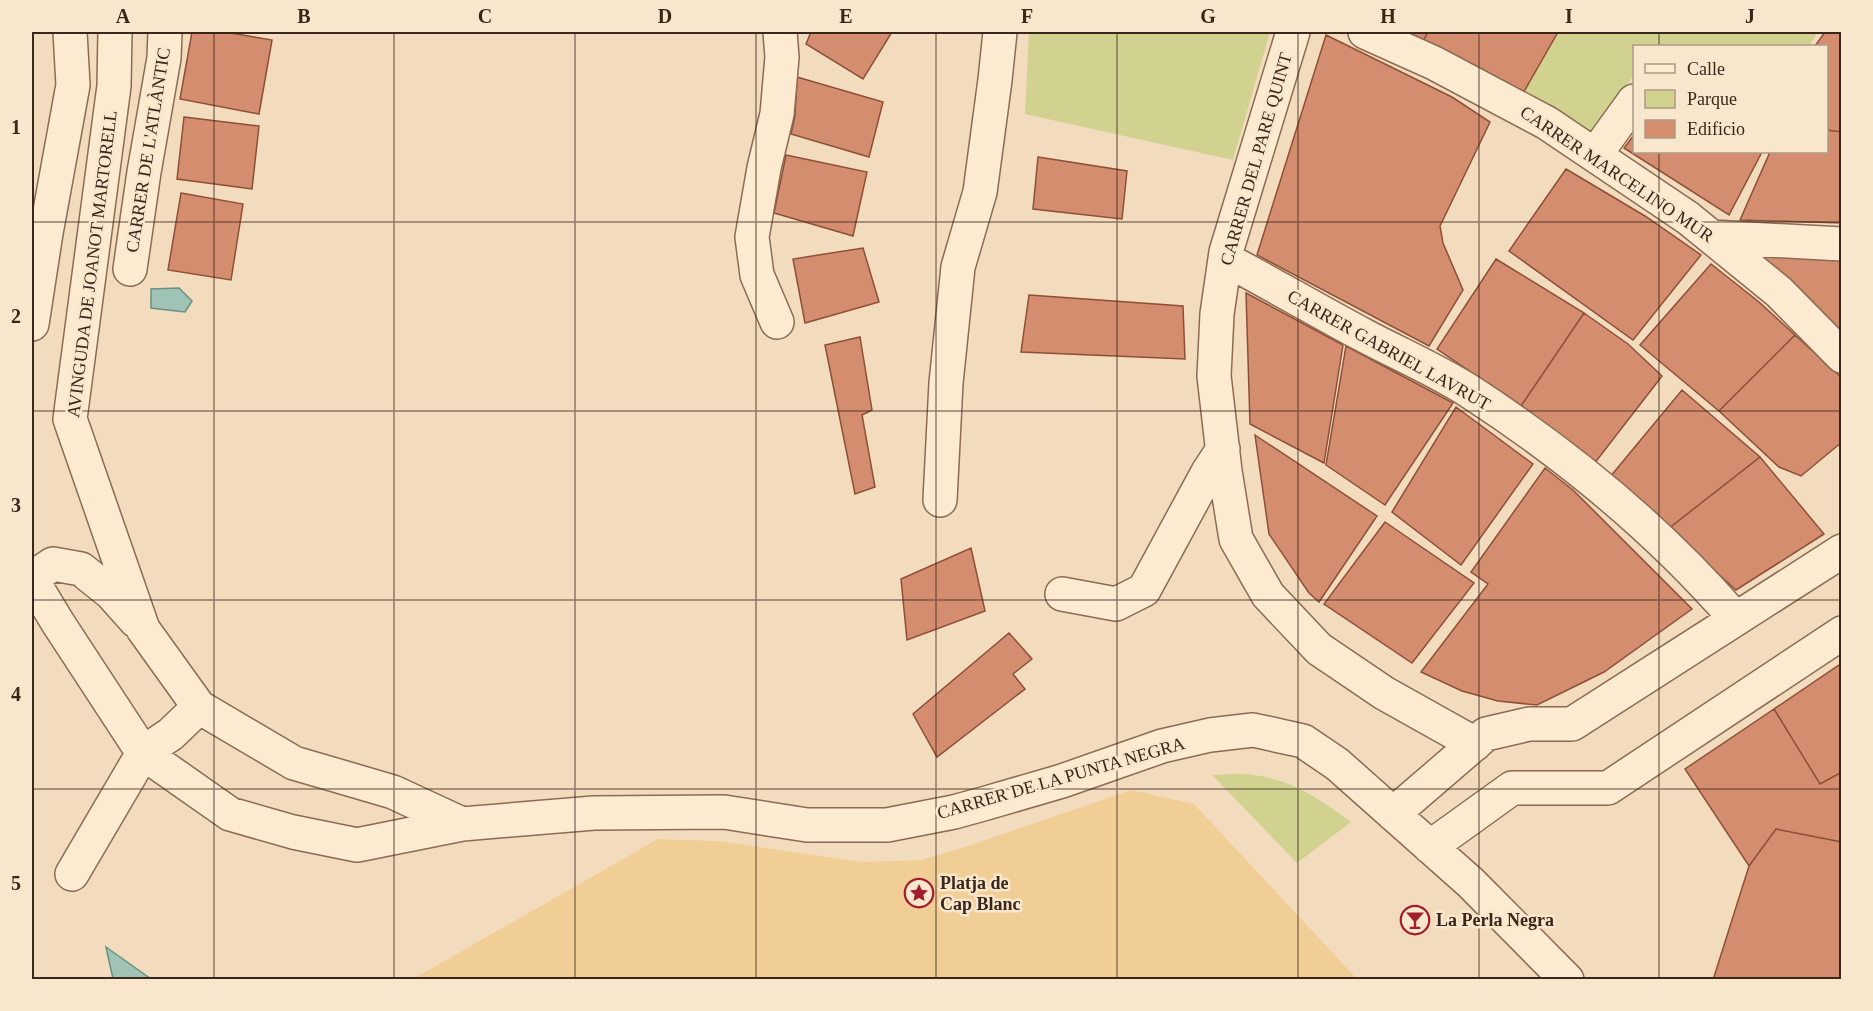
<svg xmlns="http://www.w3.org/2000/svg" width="1873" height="1011" font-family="Georgia,serif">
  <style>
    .green { fill: #d1d190 }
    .sand { fill: #f2ce97 }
    .water { fill: #a1c3b5; stroke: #679282; stroke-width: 1.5 }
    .building { fill: #d58d6f; stroke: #8e4f37; stroke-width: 1.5 }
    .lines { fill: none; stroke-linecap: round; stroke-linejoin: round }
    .minor-casing { stroke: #8c6b54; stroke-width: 36 }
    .minor { stroke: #fcead1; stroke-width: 33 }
    .grid { fill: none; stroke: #3a261b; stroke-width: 1.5; stroke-opacity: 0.55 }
    .labels { text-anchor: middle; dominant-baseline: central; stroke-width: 5; stroke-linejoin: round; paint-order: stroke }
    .street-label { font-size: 18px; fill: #3a261b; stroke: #f9e7cd }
    .poi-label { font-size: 18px; font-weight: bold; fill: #3a261b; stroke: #f9e7cd; text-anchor: start }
    .neatline { fill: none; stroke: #3a261b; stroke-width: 2 }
    .grid-label { font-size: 20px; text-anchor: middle; font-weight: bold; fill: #3a261b }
  </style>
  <rect width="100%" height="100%" fill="#f2dcbd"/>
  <path class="green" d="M1029,32H1270L1233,160L1025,114Z
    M1558,32H1818L1809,46H1634V75L1590,135L1522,95Z
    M1212,775C1225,775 1241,773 1254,775C1292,780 1321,800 1351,822L1297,863Z"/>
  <path class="sand" d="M1131,790L1194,804L1357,979H413L658,839L717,841L862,862L921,860L968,846Z"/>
  <path class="water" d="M179,288L192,301L185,312L151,308V289Z
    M106,947L151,979H113Z"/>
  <path class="building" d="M192,32H225L272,40L259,114L180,99Z
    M811,32H892L863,79L806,44Z
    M1399,32H1428L1422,43Z
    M1428,32H1558L1522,95L1422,43Z
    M1825,32H1842V132L1826,130V46H1815Z
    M1326,35L1452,97L1490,122L1440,226L1443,243L1463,290L1429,346L1257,255Z
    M797,77L883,102L869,157L791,134L795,116Z
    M184,117L259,126L252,189L177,179Z
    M1826,130L1842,132V223L1740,220L1770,152H1826Z
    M1634,135V152H1762L1729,215L1624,148Z
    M786,155L867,172L853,236L774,213Z
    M1038,157L1127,171L1122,219L1033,209Z
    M1566,169L1645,216L1701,255L1633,340L1509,251Z
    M181,193L243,204L231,280L168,270Z
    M863,248L879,302L805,323L793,259Z
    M1753,253L1842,258V332Z
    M1496,259L1584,313L1521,406L1437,349Z
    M1711,264L1759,302L1795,335L1719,411L1640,345Z
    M1246,293L1343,345L1324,463L1250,424Z
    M1029,295L1183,306L1185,359L1021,352Z
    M1584,313L1628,344L1662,376L1594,464L1521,406Z
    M1795,335L1842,378V442L1801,476L1779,467L1719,411Z
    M860,337L872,410L862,415L875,487L855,494L825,345Z
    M1346,346L1453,403L1385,505L1326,465Z
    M1682,390L1760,457L1668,529L1610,477Z
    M1456,407L1533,464L1461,565L1392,512Z
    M1255,435L1377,516L1319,602L1309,593L1269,534Z
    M1760,457L1824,534L1736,590L1668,529Z
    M1545,468L1573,490L1692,609L1604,672L1537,705L1498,701L1462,691L1421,672L1488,584L1471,572Z
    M1385,522L1474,583L1412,663L1324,604Z
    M971,548L985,611L907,640L901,579Z
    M1009,633L1032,659L1013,674L1025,689L937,757L913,714Z
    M1842,663V772L1820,784L1774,709Z
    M1774,709L1820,784L1842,772V842L1776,829L1749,866L1685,769Z
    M1776,829L1842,842V980H1713L1749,866Z"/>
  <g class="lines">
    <g class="minor-casing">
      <path id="minor" d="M115,32L114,86L70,419L143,629L199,707L294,763L393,792L462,824
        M1293,32L1226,252L1217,314L1214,376L1225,471L1236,539L1268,595L1319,649L1384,693L1475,744
        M1365,32L1434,63L1547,123L1688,218L1779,292L1842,356
        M1595,155L1634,101
        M1712,237L1842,244
        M1225,259C1272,284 1318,311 1365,336C1399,354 1436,370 1469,391C1569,456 1657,528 1735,618
        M130,269L144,172L164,58L165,32
        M777,322L757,275L752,237L764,168L777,114L782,57L780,32
        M32,324L46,233L73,85L70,32
        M940,500L946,383L958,267L980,192L995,80L1000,32
        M32,578L53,564L81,569L111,593L136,621
        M32,580L58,623L143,753L230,814L293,832L357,845L462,824L594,813L724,812L807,825H887L954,812L983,804L1062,781L1162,746L1210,735L1253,730L1303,741L1337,764L1471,883L1567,980
        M1062,594L1116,604L1144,590L1208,472L1223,449
        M1393,814L1486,734L1529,724H1572L1842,551
        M1430,847L1512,788H1608L1842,633
        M72,874L143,753L171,734L199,707"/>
    </g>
    <use href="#minor" class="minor"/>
  </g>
  <path class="grid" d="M214,32V980M394,32V980M575,32V980M756,32V980M936,32V980M1117,32V980M1298,32V980M1479,32V980M1659,32V46M1659,152V980M32,222H1842M32,411H1842M32,600H1842M32,789H1842"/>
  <defs>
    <g id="sight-ring" transform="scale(1.5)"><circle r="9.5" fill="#f9e7cd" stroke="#a21e2f" stroke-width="1.5"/><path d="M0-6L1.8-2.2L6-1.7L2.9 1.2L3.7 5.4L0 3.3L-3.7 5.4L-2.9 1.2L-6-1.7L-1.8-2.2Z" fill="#a21e2f"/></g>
    <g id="bar-ring" transform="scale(1.5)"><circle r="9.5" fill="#f9e7cd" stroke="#a21e2f" stroke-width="1.5"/><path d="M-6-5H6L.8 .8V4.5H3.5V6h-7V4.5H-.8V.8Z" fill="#a21e2f"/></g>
  </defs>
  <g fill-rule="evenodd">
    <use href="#sight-ring" x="919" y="893"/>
    <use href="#bar-ring" x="1415" y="920"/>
  </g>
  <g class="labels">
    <g class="street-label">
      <text transform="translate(148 150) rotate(-81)">CARRER DE L'ATLÀNTIC</text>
      <text transform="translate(1256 159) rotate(-74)">CARRER DEL PARE QUINT</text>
      <text transform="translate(1617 174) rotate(34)">CARRER MARCELINO MUR</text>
      <text transform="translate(92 264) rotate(-83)">AVINGUDA DE JOANOT MARTORELL</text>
      <text transform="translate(1389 350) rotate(29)">CARRER GABRIEL LAVRUT</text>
      <text transform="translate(1061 778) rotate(-16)">CARRER DE LA PUNTA NEGRA</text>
    </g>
    <g class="poi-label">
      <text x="940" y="883">Platja de<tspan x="940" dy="21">Cap Blanc</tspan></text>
      <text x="1436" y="920">La Perla Negra</text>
    </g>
  </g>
  <rect width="1873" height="1011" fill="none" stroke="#f9e7cd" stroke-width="66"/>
  <rect x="1633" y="45" width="195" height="108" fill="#f9e7cd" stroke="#ad9a86" stroke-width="1.5"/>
  <rect x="1645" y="64" width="30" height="9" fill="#fcead1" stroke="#ad9a86" stroke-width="1.5"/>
  <text x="1687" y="75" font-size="18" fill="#3a261b">Calle</text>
  <rect x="1645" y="90" width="30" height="18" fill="#d1d190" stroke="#ad9a86" stroke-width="1.5"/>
  <text x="1687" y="105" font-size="18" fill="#3a261b">Parque</text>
  <rect x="1645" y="120" width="30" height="18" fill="#d58d6f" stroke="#ad9a86" stroke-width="1.5"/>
  <text x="1687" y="135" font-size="18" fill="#3a261b">Edificio</text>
  <rect x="33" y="33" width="1807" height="945" class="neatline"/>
  <g class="grid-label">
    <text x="123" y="23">A</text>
    <text x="304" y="23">B</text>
    <text x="485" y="23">C</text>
    <text x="665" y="23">D</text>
    <text x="846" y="23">E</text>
    <text x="1027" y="23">F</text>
    <text x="1208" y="23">G</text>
    <text x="1388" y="23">H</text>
    <text x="1569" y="23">I</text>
    <text x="1750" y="23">J</text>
    <text x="16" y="134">1</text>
    <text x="16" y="323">2</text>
    <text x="16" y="512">3</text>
    <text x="16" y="701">4</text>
    <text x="16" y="890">5</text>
  </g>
</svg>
